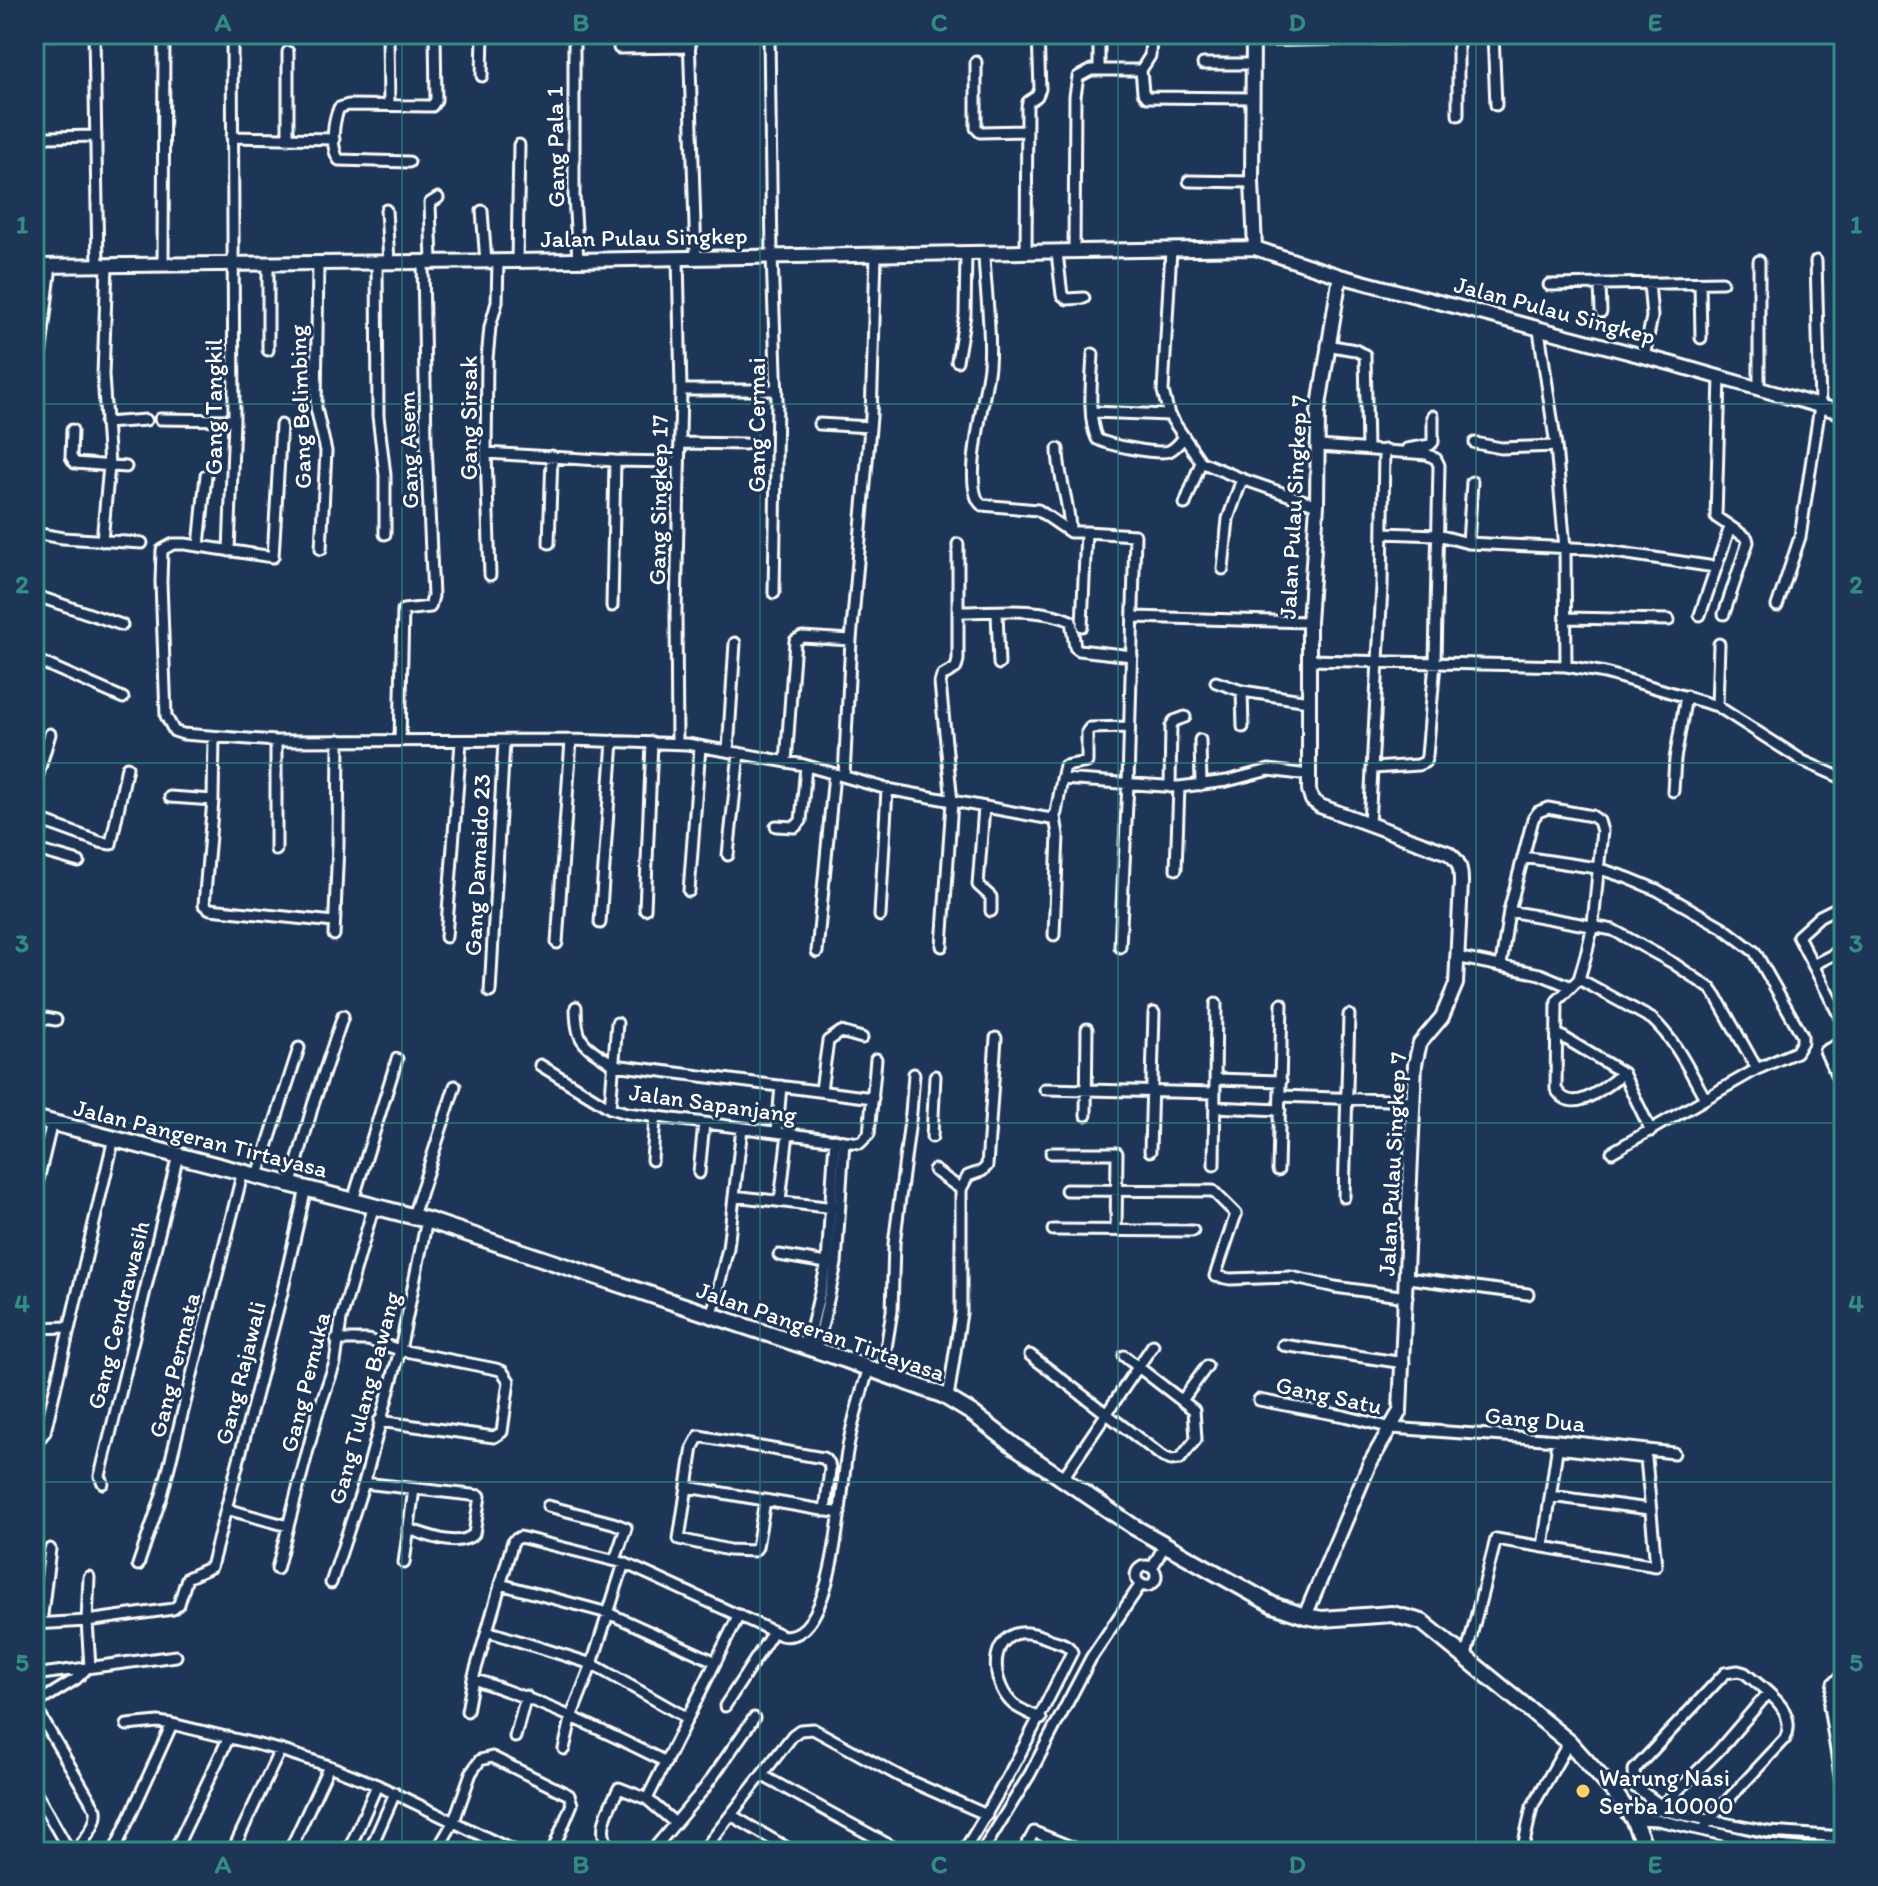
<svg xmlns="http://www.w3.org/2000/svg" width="1878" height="1886" font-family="Itim,sans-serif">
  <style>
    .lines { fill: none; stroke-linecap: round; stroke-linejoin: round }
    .street-casing { stroke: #fff; stroke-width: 15 }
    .secondary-casing { stroke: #fff; stroke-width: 18 }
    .primary-casing { stroke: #fff; stroke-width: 20 }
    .street { stroke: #1d3557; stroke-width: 9 }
    .secondary { stroke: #1d3557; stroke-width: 12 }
    .primary { stroke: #1d3557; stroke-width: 14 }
    .grid { fill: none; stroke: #338b84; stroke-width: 2; stroke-opacity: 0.55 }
    .poi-dot { fill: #ffd166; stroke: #1d3557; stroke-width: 3 }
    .labels { text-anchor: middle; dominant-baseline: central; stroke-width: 6; stroke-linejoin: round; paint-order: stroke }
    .street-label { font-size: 24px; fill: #fff; stroke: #1d3557 }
    .poi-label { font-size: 24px; fill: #fff; stroke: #1d3557; text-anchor: start }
    .neatline { fill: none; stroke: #338b84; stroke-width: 3 }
    .grid-label { font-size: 26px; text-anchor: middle; font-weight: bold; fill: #338b84 }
  </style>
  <rect width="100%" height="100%" fill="#1d3557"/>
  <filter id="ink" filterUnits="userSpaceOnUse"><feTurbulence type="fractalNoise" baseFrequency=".0125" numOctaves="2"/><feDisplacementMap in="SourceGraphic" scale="16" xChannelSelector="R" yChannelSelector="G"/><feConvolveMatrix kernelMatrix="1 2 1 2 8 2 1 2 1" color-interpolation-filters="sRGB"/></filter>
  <g filter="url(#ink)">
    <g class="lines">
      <g class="street-casing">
        <path id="street" d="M34,34H55
          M94,34L98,265
          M388,34L389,105
          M574,34V197L578,260
          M689,34L696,258
          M769,34L772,256L777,400L774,593
          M1099,34V70
          M1458,34V115
          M1493,34L1496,105
          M1253,41L1400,38
          M619,48L690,47
          M976,62V128L980,132L1026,131
          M1203,64H1252
          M1141,70L1143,92L1147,97L1252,98
          M1141,70L1150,56L1151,34
          M482,76L483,34
          M48,137L96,136
          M232,137L334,139
          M288,139V52
          M409,162L339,160C330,147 333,122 339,108L348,105L432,106L436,100L435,34
          M1189,181L1252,182
          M386,210L389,262
          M482,211L486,262
          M1171,249L1163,391L1169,415L1201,462L1242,479L1317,505
          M1074,252L1075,96L1078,77L1091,70H1141
          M984,253C985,290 992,329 989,366C987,392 960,489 982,505L1038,510L1070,532
          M1026,253L1027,107L1028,102L1037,96L1040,89L1038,34
          M1057,253L1062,295L1067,299L1084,298
          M517,261L519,145
          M432,262L430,203L438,198
          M318,263L316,408L326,451L321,549
          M377,263L378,416L385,475V534
          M163,265L164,34
          M1700,283L1701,338
          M1600,284L1601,312
          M1549,285L1722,282
          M1539,330L1556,446L1565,548L1566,666
          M1327,345L1355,350L1365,355L1367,449
          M268,350V264
          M1093,354C1092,377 1087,419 1097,439C1108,445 1158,455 1169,451C1176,448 1180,442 1184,437
          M1644,357L1652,317L1649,283
          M957,361L965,315L966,253
          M1720,377L1716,517L1747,538L1748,542L1724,614
          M1759,389V261
          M681,390H777
          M34,408L51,265
          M1093,412L1169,415
          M160,419L234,420
          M105,423L146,420
          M819,424L870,427
          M281,425L273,557L185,544H173L162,550L161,582L166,716L174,731L183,734L276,741L571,740L687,744L804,765L887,789L1051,819L1056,813L1062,779L1179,787L1227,781L1269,770L1308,775
          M72,430L71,457L75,463L126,467
          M680,443L745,444
          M1475,443L1501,448L1556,446
          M1319,446L1427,454L1436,459L1439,465L1435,663L1427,756L1425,762L1418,765L1373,768
          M1058,449C1058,477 1070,504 1070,532H1086
          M1407,449L1430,445L1433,442V416
          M486,453L615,461L679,462
          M1185,504L1201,462
          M34,533L63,538L142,543
          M1383,533L1438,535L1468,543L1594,549L1715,567
          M102,541L109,466L103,375L107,265
          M549,543L552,456
          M1468,543L1472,482
          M199,546L206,475
          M229,551L234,420L232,34
          M1223,569L1228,519L1242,479
          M490,575L486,453L487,359L490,327L497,302L498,262
          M34,595L122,625
          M612,606L615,461
          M1777,606L1800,537L1820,406L1816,261
          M959,612C993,612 1039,606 1071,621L1075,647L1079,650L1132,656
          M997,612L999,664
          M1700,615L1730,527
          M1134,617L1309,622
          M1566,618L1669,620
          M1082,626L1086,532L1135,535L1128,783L1120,947
          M34,659L123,698
          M1309,660L1566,666L1605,673L1717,706L1803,761L1844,779
          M1216,682L1242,691L1309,701
          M1242,691L1243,727
          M1717,706L1719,644
          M214,737L213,800L204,905L210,909L334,922
          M400,740L403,610L430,607L433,596L426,443L423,262
          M1200,740L1201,785
          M276,741V850
          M677,743L676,613L681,390L678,258
          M728,751L735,643
          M786,762L795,641L802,637L851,640
          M844,776L851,640L871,417L876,255
          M1062,779L1065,766L1087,762V732L1090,728L1129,727
          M1170,787L1171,726L1174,721L1185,717
          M34,788L50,734
          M1673,791L1675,759L1686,696
          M170,797L213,800
          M984,807L978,885L991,897V911
          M34,818L100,842L111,844L127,767
          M1369,825L1382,587L1384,450
          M776,826L795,827L801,821L806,766
          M34,849L79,862
          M728,855L739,753
          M1523,857L1597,868L1628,878L1657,890L1722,927L1755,952L1802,1035V1042L1796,1052L1757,1069L1612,1152
          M1176,869L1179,787
          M689,891L700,747
          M1844,904L1820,916L1798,936L1844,1025
          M645,909L652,742
          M1509,911L1613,930L1673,963L1711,989L1716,996L1757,1069
          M880,916L887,789
          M600,923L613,741
          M334,935L338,845L339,740
          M1054,935L1058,835L1055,817
          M446,937L461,742
          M557,943L571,740
          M942,946L952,802L940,683L942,676L956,668L958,660V544
          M817,952L834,774
          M1456,957L1540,974L1569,986
          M1501,965L1509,911L1533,819L1538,812L1548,808L1592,816L1599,821L1602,831L1593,924L1587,951L1579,979L1557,1001L1556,1089C1572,1118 1606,1086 1623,1073
          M1813,965L1844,949
          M1579,979L1652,1019C1676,1041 1689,1070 1705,1098
          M490,992L504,742
          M576,1007C576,1046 585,1044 614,1065L873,1098
          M34,1016L56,1020
          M1556,1033L1623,1073L1651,1131
          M1844,1041L1825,1051L1844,1091
          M540,1065L610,1108L627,1113L860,1143L869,1134L876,1059
          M1216,1079L1281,1081
          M1045,1089L1215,1093
          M821,1090L828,1041L841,1032L862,1038
          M1281,1096L1414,1101
          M1215,1107L1280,1110
          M610,1108L617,1023
          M1086,1115L1087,1029
          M777,1131L781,1086
          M932,1137L935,1076
          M1150,1151L1154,1013
          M1051,1153H1117L1116,1230
          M652,1160L655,1119
          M1214,1165L1216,1004
          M934,1170L961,1189
          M1278,1170L1282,1004
          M699,1173L704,1123
          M258,1175L299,1048
          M291,1184L313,1105L343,1016
          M1066,1190L1213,1191L1236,1214L1215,1276L1230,1279L1291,1277L1335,1287L1407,1297
          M734,1196L834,1208
          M34,1197L52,1122
          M1344,1197L1349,1015
          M353,1200L397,1059
          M780,1201L788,1133
          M413,1216L455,1086
          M1053,1230L1193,1231
          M779,1255L832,1264
          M1408,1278L1528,1294
          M712,1315L728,1248L742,1128
          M34,1328L68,1327
          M336,1340H368L400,1350L496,1369L502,1371L509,1381L502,1432L494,1437L379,1421
          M1283,1345L1404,1363
          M807,1347L827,1263L835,1139
          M817,1350L836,1264L844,1141
          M1030,1355L1163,1457L1171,1460L1180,1459L1196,1439L1194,1410L1124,1356
          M882,1373L892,1311L894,1244L911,1113L914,1074
          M948,1398L961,1313V1189L968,1176L982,1171L987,1166L996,1038
          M1183,1399L1207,1366
          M1259,1400L1344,1416L1392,1428L1558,1440L1674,1453
          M34,1445L45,1432L114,1138
          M1063,1478L1153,1345
          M103,1483L100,1476L178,1155
          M364,1483L480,1496L474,1534C457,1549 428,1535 408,1529
          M688,1487L840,1513
          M1551,1496L1649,1509
          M765,1501L757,1547L754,1551L729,1550L679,1539L693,1447L699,1436L823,1458L829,1463L830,1469L825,1511
          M548,1506L613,1523L626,1528L615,1560
          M226,1509L288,1526
          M1543,1547L1558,1443
          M404,1563L414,1489
          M138,1565L162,1495L243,1171
          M1136 1576a10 10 0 1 1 20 0a10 10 0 1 1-20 0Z
          M1152,1568L1164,1546
          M277,1569L317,1415L335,1363L341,1320L374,1205
          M89,1577L87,1621L90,1667
          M331,1583L364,1483L400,1350L427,1220
          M500,1584L608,1613L714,1661
          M41,1623L50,1549
          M34,1624L87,1621L173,1609L179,1604L187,1578L211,1567L282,1293L306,1188
          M487,1631L592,1664L687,1718
          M1466,1656L1496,1539L1656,1566L1646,1458L1556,1448
          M34,1675L176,1656
          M1844,1675L1833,1683L1829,1706L1844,1801
          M473,1679C541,1701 602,1730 666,1762
          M34,1705L96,1810C98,1825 84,1839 76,1852
          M34,1705L76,1679L87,1668
          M725,1706L773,1632
          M467,1711L473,1679L513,1541L520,1537L624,1563L781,1635C835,1648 841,1486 847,1452C852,1423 860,1396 869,1368
          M127,1725L158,1722L172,1724L280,1750L329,1766L377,1785L516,1852
          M515,1737L526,1696
          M564,1749L572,1715L592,1664L624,1563
          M763,1776L902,1852
          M34,1789L70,1852
          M647,1799L739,1615
          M1662,1806L1635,1787L1634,1770L1725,1673L1738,1671L1745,1673C1764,1690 1799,1710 1785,1739L1709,1820L1704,1829
          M1660,1808L1719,1750L1768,1693
          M1628,1811L1660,1810L1768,1832L1844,1837
          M731,1815L794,1852
          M1633,1819L1658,1820L1767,1845L1844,1852
          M114,1852L172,1724
          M174,1852L229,1737
          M232,1852L280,1750
          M289,1852L329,1766
          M348,1852L377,1785
          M369,1852L395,1793
          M436,1852L454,1821L471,1773L480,1760L492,1757L569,1795L572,1804L552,1852
          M615,1852C592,1836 609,1808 619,1788L647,1799L675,1823
          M651,1852L704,1789L754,1718
          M702,1852L793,1735L800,1730L813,1729L901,1777L987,1815
          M963,1852C1004,1788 1038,1720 1072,1652C1068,1644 1061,1643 1052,1640C1041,1636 1027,1630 1015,1634C987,1645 994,1687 1013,1704C1020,1710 1032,1714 1041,1719
          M982,1852L1030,1774L1091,1658L1141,1584
          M1023,1852L1034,1832L1084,1852
          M1522,1852L1532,1807L1569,1742"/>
      </g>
      <g class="secondary-casing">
        <path id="secondary" d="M1253,34L1252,182L1255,248
          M34,266L517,261L1255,248L1340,276L1673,364L1844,413
          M1305,1616L1369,1465L1400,1411L1415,1064L1420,1043L1442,1017L1456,984L1461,883C1461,869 1460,861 1448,853L1320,806L1312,800L1309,790V622L1317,505L1318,412L1340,276"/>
      </g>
      <g class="primary-casing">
        <path id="primary" d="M34,1118L427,1220L843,1359L942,1395L972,1413L1016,1447L1134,1527L1273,1605L1305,1616L1322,1619L1392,1614L1422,1622L1569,1742L1615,1793L1633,1819L1647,1852"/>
      </g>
      <use href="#street" class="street"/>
      <use href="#secondary" class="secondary"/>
      <use href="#primary" class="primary"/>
    </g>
  </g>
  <path class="grid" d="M402,34V1852M760,34V1852M1118,34V1852M1476,34V1852M34,404H1844M34,763H1844M34,1123H1844M34,1482H1844"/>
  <circle class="poi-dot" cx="1583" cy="1791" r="8"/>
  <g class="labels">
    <g class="street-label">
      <text transform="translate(555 147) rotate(-91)">Gang Pala 1</text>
      <text transform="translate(644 237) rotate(-1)">Jalan Pulau Singkep</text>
      <text transform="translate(1555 310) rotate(15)">Jalan Pulau Singkep</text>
      <text transform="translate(213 407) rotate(-90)">Gang Tangkil</text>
      <text transform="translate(300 407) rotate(-92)">Gang Belimbing</text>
      <text transform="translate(468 418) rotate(-90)">Gang Sirsak</text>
      <text transform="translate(756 425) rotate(-90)">Gang Cermai</text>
      <text transform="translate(408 450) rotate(-92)">Gang Asem</text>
      <text transform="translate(658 500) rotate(-89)">Gang Singkep 17</text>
      <text transform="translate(1293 507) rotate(-87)">Jalan Pulau Singkep 7</text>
      <text transform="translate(477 865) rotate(-87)">Gang Damaido 23</text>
      <text transform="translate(713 1103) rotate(8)">Jalan Sapanjang</text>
      <text transform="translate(201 1138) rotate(14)">Jalan Pangeran Tirtayasa</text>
      <text transform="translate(1392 1164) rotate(-87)">Jalan Pulau Singkep 7</text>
      <text transform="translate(118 1315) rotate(-76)">Gang Cendrawasih</text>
      <text transform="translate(821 1331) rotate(19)">Jalan Pangeran Tirtayasa</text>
      <text transform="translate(174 1365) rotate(-76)">Gang Permata</text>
      <text transform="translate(240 1373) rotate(-76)">Gang Rajawali</text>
      <text transform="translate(305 1382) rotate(-76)">Gang Pemuka</text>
      <text transform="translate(1329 1395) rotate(12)">Gang Satu</text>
      <text transform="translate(364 1398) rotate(-75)">Gang Tulang Bawang</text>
      <text transform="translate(1535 1419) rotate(5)">Gang Dua</text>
    </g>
    <g class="poi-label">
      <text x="1599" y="1777">Warung Nasi<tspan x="1599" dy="28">Serba 10000</tspan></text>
    </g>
  </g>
  <rect width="1878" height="1886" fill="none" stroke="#1d3557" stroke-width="88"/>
  <rect x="44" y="44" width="1790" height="1798" class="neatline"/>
  <g class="grid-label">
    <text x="223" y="31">A</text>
    <text x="581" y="31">B</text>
    <text x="939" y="31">C</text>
    <text x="1297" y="31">D</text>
    <text x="1655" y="31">E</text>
    <text x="22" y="233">1</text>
    <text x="1856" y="233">1</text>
    <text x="22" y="593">2</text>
    <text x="1856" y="593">2</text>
    <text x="22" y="952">3</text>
    <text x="1856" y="952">3</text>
    <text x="22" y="1312">4</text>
    <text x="1856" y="1312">4</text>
    <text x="22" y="1671">5</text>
    <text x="1856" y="1671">5</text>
    <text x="223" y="1873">A</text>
    <text x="581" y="1873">B</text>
    <text x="939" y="1873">C</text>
    <text x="1297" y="1873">D</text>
    <text x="1655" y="1873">E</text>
  </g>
</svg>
